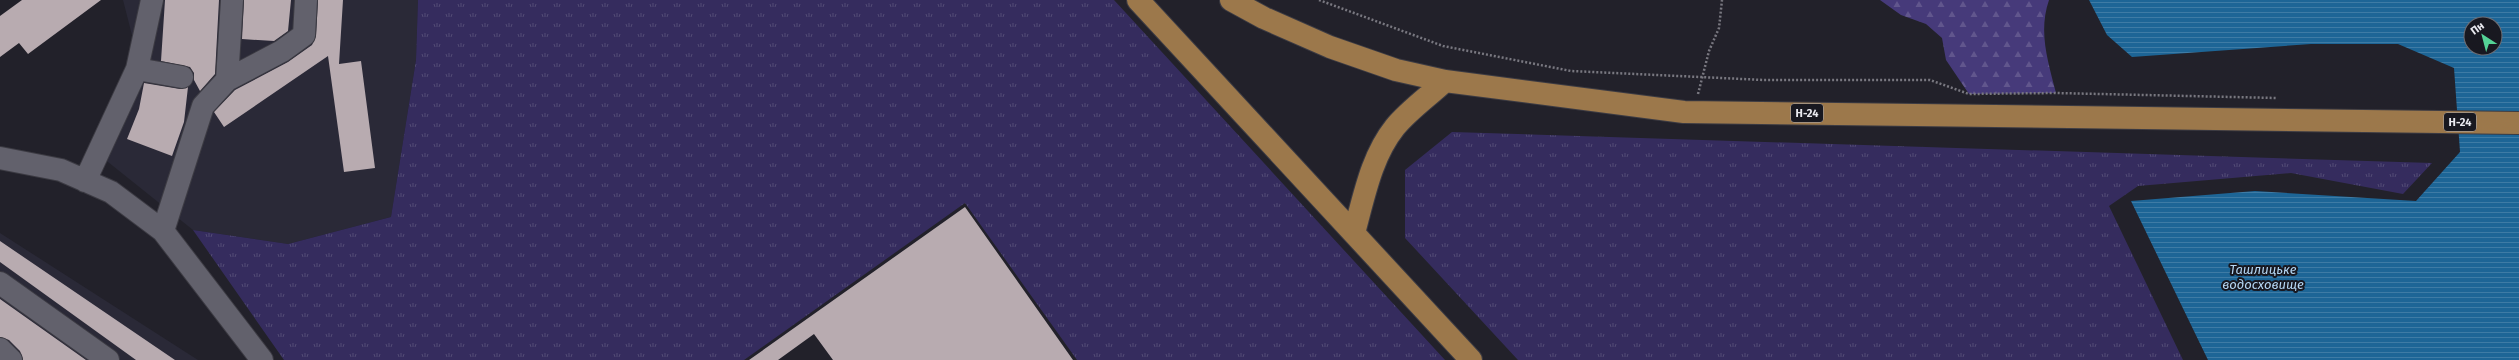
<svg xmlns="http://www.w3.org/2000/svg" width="2519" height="360" font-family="'Fira Sans',sans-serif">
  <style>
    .built { fill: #2a2937 }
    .grass { fill: url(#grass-tufts) }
    .forest { fill: url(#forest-firs) }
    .water { fill: url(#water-rules); fill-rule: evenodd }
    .building { fill: #b8abb0 }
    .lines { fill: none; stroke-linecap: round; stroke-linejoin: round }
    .minor-casing { stroke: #3c3b43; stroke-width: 24 }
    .major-casing { stroke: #3c3b43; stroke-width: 24 }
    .path { stroke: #797880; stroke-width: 2.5; stroke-dasharray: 2 2; stroke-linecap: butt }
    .minor { stroke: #62616c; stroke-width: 22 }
    .major { stroke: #9c784b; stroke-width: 22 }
    .labels { text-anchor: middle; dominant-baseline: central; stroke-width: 4; stroke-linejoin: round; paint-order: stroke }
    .shield { fill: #181820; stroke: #aaaab1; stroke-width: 1 }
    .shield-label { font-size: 11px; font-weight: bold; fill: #e9e9ef }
    .water-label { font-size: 13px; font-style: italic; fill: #b5d7f4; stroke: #181820 }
  </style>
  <defs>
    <pattern id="grass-tufts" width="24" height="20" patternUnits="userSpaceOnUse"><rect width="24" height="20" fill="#352c5e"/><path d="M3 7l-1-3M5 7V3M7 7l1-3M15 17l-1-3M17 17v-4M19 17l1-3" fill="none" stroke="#524b75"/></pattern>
    <pattern id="forest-firs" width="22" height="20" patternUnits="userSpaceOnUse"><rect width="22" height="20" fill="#463a7a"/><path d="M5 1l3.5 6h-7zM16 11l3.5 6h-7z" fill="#61568d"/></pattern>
    <pattern id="water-rules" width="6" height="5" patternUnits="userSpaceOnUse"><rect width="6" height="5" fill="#1d6596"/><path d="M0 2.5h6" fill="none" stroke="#3e7ba5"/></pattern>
  </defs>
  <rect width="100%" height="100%" fill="#22212a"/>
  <path class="built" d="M123,0H418L416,60L391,217L288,244L193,230L93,150L135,47Z
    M0,233L198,360H0Z"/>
  <path class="grass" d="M418,0H1114L1445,360H1077L965,203L744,360H284L193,230L288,244L391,217L416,60Z
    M1452,132L2432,163L2403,194L2291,173L2138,186L2109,206L2183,360H1518L1405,238V170Z"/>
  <path class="forest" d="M1880,0H2049C2038,32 2048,61 2056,93L1969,94L1946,60L1942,38L1926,24L1901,15Z"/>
  <path class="water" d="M2089,0H2519V360H2208L2131,201L2255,191L2416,201L2460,152L2454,68L2398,44H2311L2132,57L2107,35ZM2471,24H2495V48H2471Z"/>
  <path class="building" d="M22,0H101L28,54L19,43L0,57V16Z
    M165,0H219L215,74L200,91L194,80V73L190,67L161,61Z
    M244,0H291L288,31L274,41L242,39Z
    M318,0H343L339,64L361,61L375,168L344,172L328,56L224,127L214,112L235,90L288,62L312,45L316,36Z
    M144,83L180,89L188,87L184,122L172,156L127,139L139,109Z
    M965,207L1073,360H833L814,334L778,360H749Z
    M0,241L175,360H136L0,262Z
    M0,299L86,360H23L20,351L9,340L0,337Z"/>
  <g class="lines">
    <g class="minor-casing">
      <path id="minor" d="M137,69L182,77
        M227,80L282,51L304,35L306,0
        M0,158L61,170L111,192L163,231L262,360
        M85,181L137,69L152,0
        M163,231L203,106L227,80L232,0
        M0,283L108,360
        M0,349L11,360"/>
    </g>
    <g class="major-casing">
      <path id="major" d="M1138,0L1471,360
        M1231,0L1264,18L1330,47L1396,70L1445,81L1684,112L2519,123
        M1354,233C1364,197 1371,157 1395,127C1409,110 1429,96 1445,81"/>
    </g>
    <path class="path" d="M1319,0L1443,46L1571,71L1764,80H1930L1969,94L2056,93L2277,98
      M1698,94L1709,51L1719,28L1722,0"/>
    <use href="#minor" class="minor"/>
    <use href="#major" class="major"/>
  </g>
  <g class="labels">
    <g class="shield">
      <rect x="1791" y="104" width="32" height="18" rx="3"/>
      <rect x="2444" y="113" width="32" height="18" rx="3"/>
    </g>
    <g class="shield-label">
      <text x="1807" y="113">Н-24</text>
      <text x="2460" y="122">Н-24</text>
    </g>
    <g class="water-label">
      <text x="2263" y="269">Ташлицьке<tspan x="2263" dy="15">водосховище</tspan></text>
    </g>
  </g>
  <g transform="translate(2483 36) rotate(324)"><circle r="19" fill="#181820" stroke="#6c6c73"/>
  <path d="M0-3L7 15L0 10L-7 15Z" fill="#54d396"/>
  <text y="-6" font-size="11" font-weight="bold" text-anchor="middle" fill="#e9e9ef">Пн</text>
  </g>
</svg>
